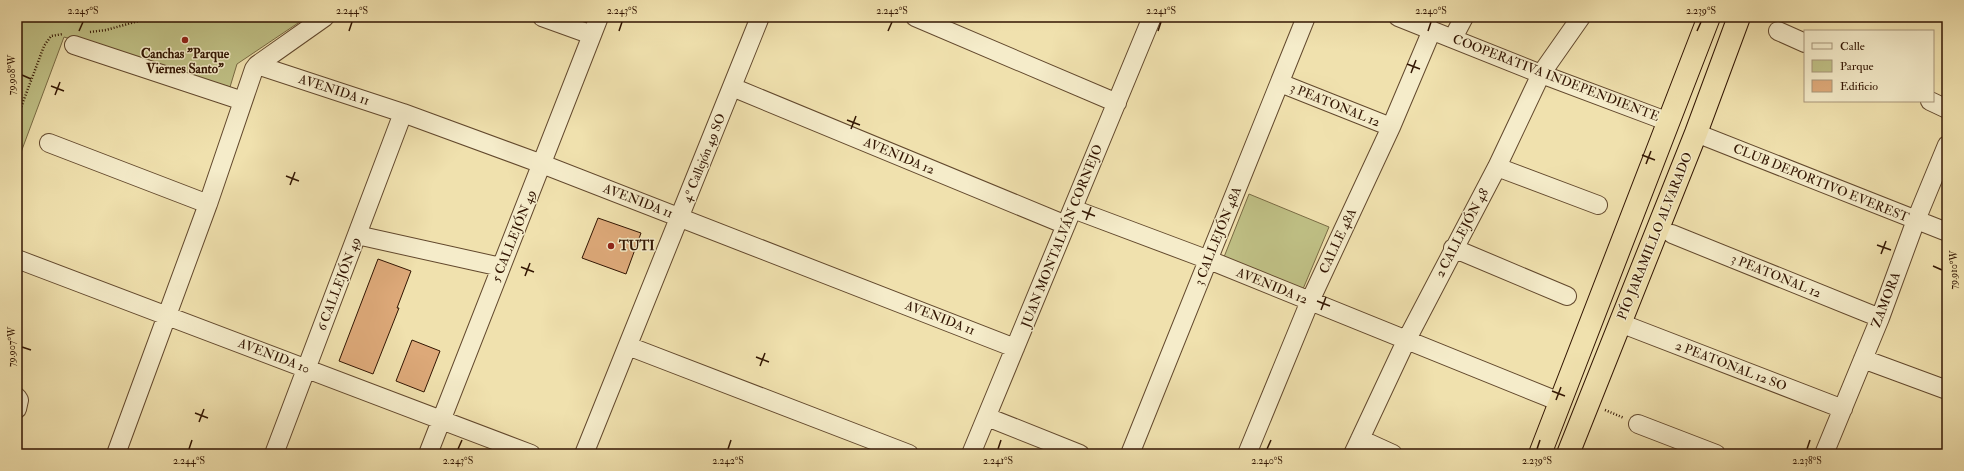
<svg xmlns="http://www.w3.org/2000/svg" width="1964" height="471" font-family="'IM FELL Double Pica',serif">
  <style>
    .green { fill: #c0c186; stroke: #796b44 }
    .building { fill: #dda979; stroke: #321502 }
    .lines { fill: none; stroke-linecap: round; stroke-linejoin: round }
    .minor-casing { stroke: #62482d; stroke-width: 20 }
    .highway-casing { stroke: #321502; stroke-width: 24 }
    .path { stroke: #321502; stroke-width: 2.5; stroke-dasharray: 1 2; stroke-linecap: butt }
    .minor { stroke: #f5ecca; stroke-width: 18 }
    .highway { stroke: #f0e1ae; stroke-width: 22 }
    .ticks { fill: none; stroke: #321502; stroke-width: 1.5 }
    .poi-dot { fill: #8f2418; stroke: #f5ecca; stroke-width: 1.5 }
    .labels { text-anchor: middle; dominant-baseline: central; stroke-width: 3; stroke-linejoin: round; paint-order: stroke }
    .poi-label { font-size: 13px; font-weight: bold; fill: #321502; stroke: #f5ecca }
    .street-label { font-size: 13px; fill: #321502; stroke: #f5ecca }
    .neatline { fill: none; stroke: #321502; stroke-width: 1.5 }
    .ticks-label { font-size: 10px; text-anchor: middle; fill: #321502 }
  </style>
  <rect width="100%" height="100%" fill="#f0e1ae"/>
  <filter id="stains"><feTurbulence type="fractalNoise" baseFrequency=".005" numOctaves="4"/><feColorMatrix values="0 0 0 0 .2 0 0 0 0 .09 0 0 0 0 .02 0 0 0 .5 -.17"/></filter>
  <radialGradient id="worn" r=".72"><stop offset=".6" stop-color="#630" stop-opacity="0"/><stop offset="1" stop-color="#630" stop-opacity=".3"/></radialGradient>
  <path class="green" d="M17,17H307L237,64L230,87L64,37L17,163Z
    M1249,194L1329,227L1303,289L1224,257Z"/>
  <path class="building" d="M598,218L641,233L626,274L582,258Z
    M378,259L411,271L397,308H399L373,374L339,361Z
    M412,340L440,351L424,392L396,381Z"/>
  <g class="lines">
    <g class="minor-casing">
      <path id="minor" d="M542,17L592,35
        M915,17L1117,103
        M1398,17L1541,74L1669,122
        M1778,31L1805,43
        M1453,38L1464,17
        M74,45L243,101
        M257,65L403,113L542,164L1015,348
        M1280,83L1391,127
        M732,87L1066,225
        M1930,101L1947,109
        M1696,133L1947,232
        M49,143L208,204
        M1497,167L1598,205
        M1073,209L1209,260L1560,402
        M1672,234L1880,318
        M357,235L501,267
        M1453,248L1567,296
        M17,259L531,454
        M1620,323L1843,409
        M628,346L909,454
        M1863,359L1947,390
        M17,397L19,400L17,409
        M987,417L1080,454
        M1638,424L1716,454
        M1360,439L1393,454
        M116,454L208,204L254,69L257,65L325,17
        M274,454L403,113
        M428,454L599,17
        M584,454L760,17
        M971,454L1152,17
        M1130,454L1306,17
        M1247,454L1310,301L1391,127L1432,30
        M1353,454L1406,341L1497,167L1541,74L1581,17
        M1824,454L1880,318L1916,220L1947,145"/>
    </g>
    <g class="highway-casing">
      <path id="highway" d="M1540,454L1709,17
        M1568,454L1696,133L1739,17"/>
    </g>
    <path class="path" d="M90,32L106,30L153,17
      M17,118L44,46L51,36L63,34
      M1605,410L1624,418"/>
    <use href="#minor" class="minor"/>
    <use href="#highway" class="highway"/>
  </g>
  <path class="ticks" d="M79,31L83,22M349,31L352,22M619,31L622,22M888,31L892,22M1158,31L1161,22M1428,31L1431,22M1697,31L1701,22M1407,64L1420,69M1411,73L1416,60M22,75L31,79M51,86L64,91M55,95L60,82M847,120L860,125M851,129L856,116M1642,155L1655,160M1646,164L1651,151M286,176L299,181M290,185L295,172M1082,211L1095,216M1086,220L1091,207M1877,245L1891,250M1881,254L1886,241M1933,266L1942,270M521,267L534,272M525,276L530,263M1317,301L1330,306M1321,310L1326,297M22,347L31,350M756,357L769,362M760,366L765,353M1552,391L1565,396M1556,400L1561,387M195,413L208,418M199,422L204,409M189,449L192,440M458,449L462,440M728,449L731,440M998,449L1001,440M1267,449L1271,440M1537,449L1540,440M1807,449L1810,440"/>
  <g class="poi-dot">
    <circle cx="185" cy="40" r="4"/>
    <circle cx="611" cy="246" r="4"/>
  </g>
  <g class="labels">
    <g class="poi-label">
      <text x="185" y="54">Canchas "Parque<tspan x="185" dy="15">Viernes Santo"</tspan></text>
      <text x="619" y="246" text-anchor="start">TUTI</text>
    </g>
    <g class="street-label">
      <text transform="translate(1556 78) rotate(21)">COOPERATIVA INDEPENDIENTE</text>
      <text transform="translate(334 90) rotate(18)">AVENIDA 11</text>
      <text transform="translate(1335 105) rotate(22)">3 PEATONAL 12</text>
      <text transform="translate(899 156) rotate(23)">AVENIDA 12</text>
      <text transform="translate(704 158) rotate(-68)">4º Callejón 49 SO</text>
      <text transform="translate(1821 183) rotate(22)">CLUB DEPORTIVO EVEREST</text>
      <text transform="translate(638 201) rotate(21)">AVENIDA 11</text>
      <text transform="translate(1462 233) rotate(-62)">2 CALLEJÓN 48</text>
      <text transform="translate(514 236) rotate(-68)">5 CALLEJÓN 49</text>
      <text transform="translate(1062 236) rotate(-68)">JUAN MONTALVÁN CORNEJO</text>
      <text transform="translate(1218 236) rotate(-68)">3 CALLEJÓN 48A</text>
      <text transform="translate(1655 236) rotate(-68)">PÍO JARAMILLO ALVARADO</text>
      <text transform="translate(1338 241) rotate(-65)">CALLE 48A</text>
      <text transform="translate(1776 276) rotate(22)">3 PEATONAL 12</text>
      <text transform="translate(339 284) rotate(-69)">6 CALLEJÓN 49</text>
      <text transform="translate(1272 286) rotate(22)">AVENIDA 12</text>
      <text transform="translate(1886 300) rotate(-69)">ZAMORA</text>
      <text transform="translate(940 318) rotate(21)">AVENIDA 11</text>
      <text transform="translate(274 356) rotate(21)">AVENIDA 10</text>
      <text transform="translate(1731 366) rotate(21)">2 PEATONAL 12 SO</text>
    </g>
  </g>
  <rect width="1964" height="471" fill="none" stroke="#f0e1ae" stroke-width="44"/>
  <rect x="1804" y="30" width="130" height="72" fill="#f5ecca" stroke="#a7967a"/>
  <rect x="1812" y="43" width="20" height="6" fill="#f5ecca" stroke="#a7967a"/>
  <text x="1840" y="50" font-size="12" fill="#321502">Calle</text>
  <rect x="1812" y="60" width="20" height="12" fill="#c0c186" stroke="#a7967a"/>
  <text x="1840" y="70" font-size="12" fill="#321502">Parque</text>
  <rect x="1812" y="80" width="20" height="12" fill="#dda979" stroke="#a7967a"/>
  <text x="1840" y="90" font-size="12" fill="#321502">Edificio</text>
  <rect x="22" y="22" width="1920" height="427" class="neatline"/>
  <g class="ticks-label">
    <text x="83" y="14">2.245°S</text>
    <text x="352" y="14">2.244°S</text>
    <text x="622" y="14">2.243°S</text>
    <text x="892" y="14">2.242°S</text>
    <text x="1161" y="14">2.241°S</text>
    <text x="1431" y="14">2.240°S</text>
    <text x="1701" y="14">2.239°S</text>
    <text transform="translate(11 75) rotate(-90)" y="4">79.908°W</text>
    <text transform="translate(1953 270) rotate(-90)" y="4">79.910°W</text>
    <text transform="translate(11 347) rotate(-90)" y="4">79.907°W</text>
    <text x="189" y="464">2.244°S</text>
    <text x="458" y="464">2.243°S</text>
    <text x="728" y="464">2.242°S</text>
    <text x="998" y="464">2.241°S</text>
    <text x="1267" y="464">2.240°S</text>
    <text x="1537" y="464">2.239°S</text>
    <text x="1807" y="464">2.238°S</text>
  </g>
  <rect width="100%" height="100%" filter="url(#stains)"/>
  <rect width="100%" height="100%" fill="url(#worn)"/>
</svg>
